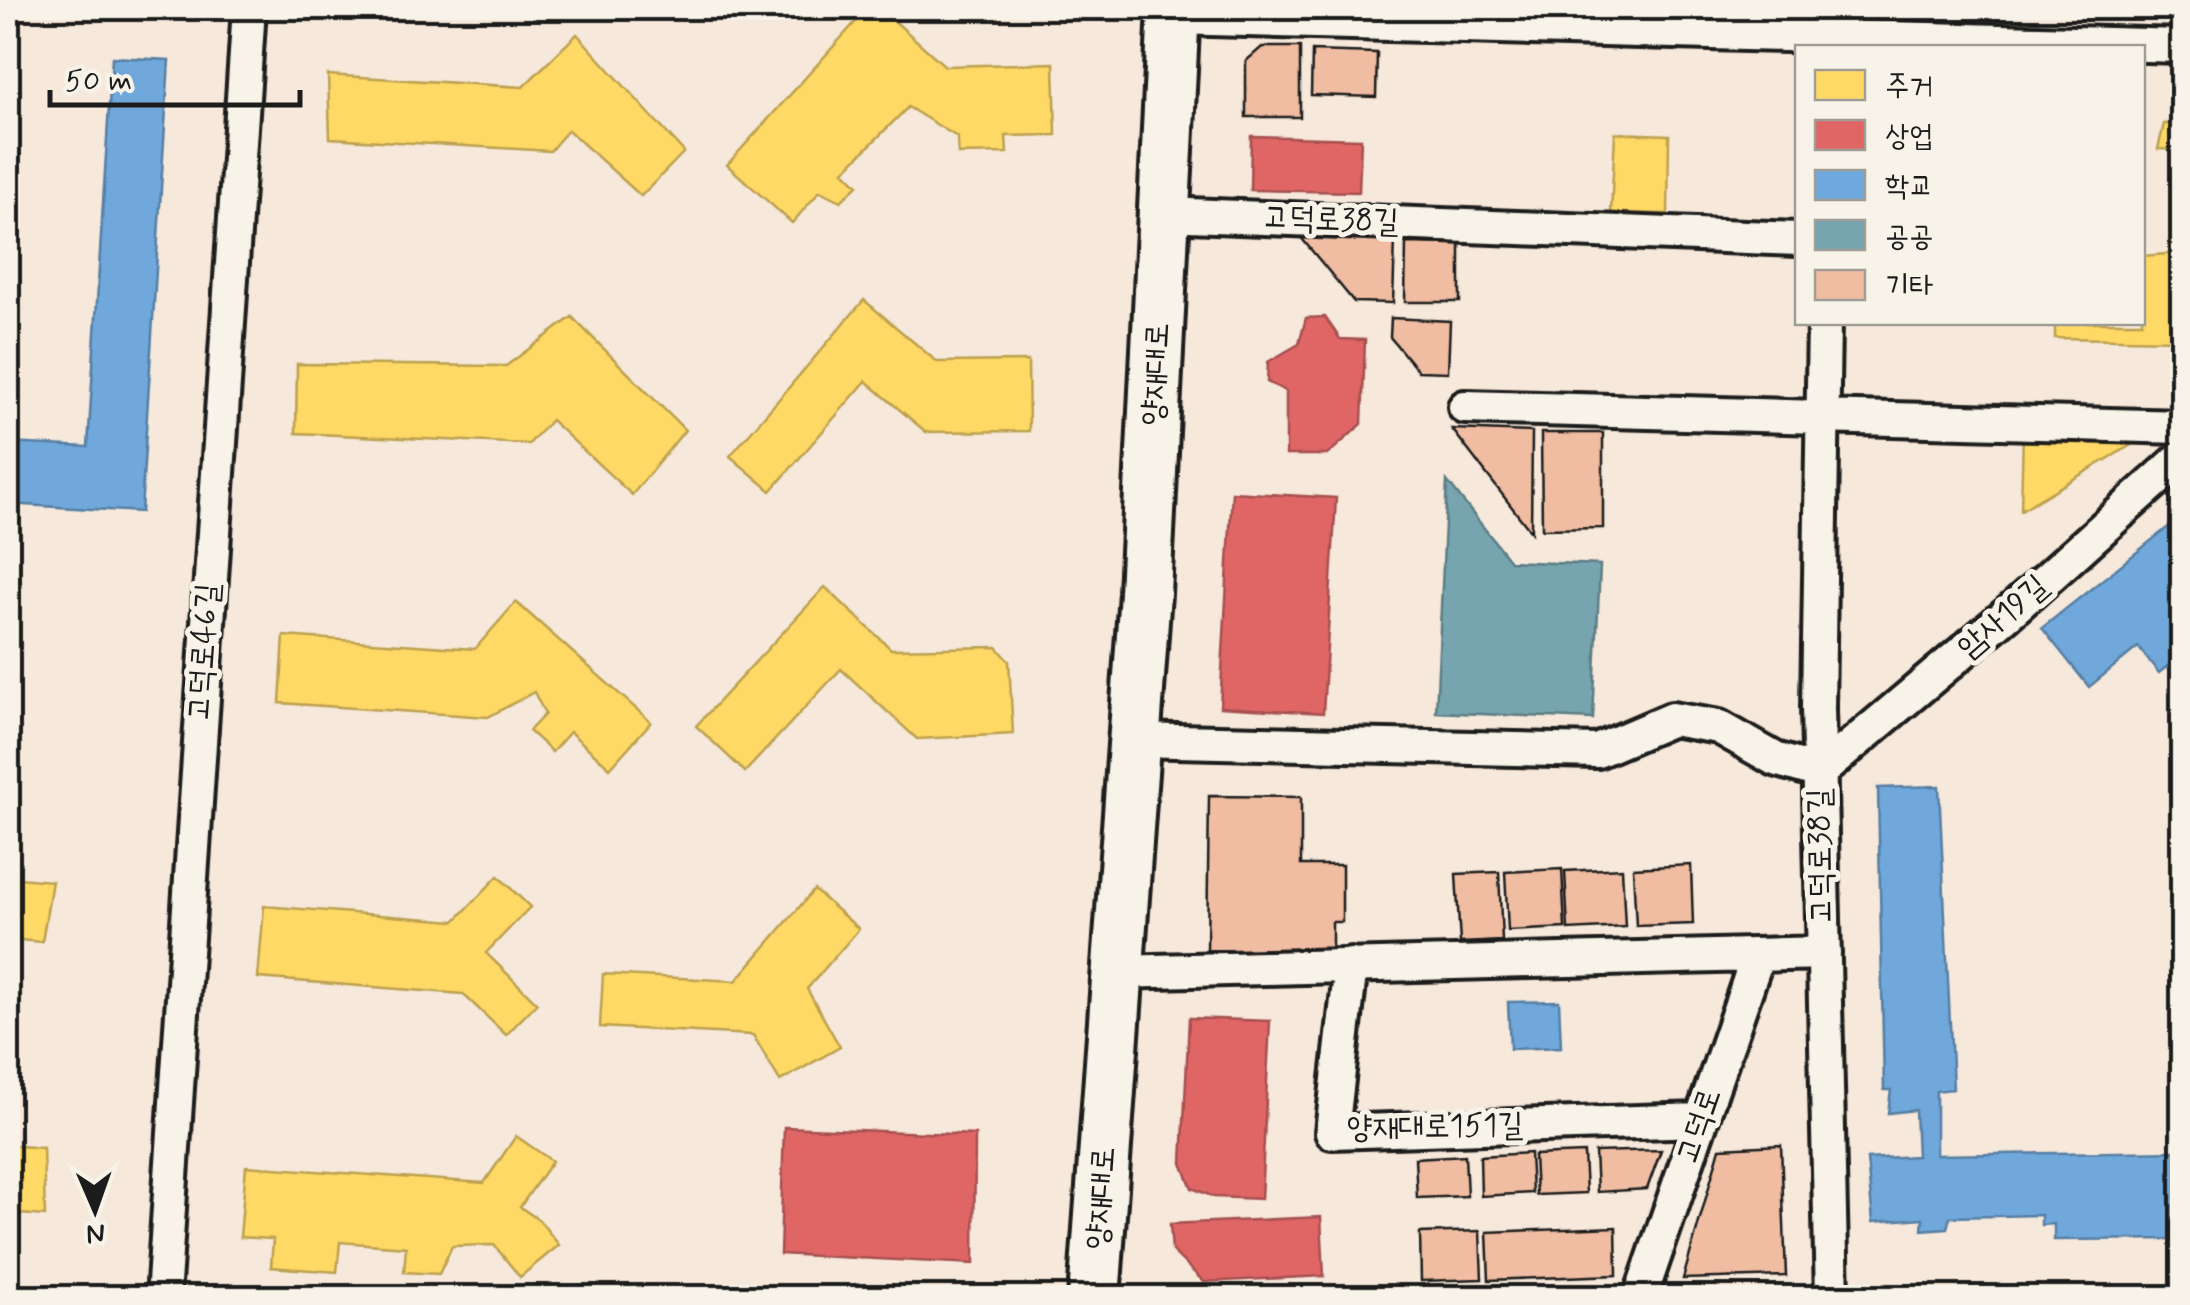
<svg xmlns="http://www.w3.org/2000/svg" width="2190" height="1305" font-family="Mynerve,'Poor Story',sans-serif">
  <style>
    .homes { fill: #ffd966; stroke: #bba050; stroke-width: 2.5 }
    .shops { fill: #e06666; stroke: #a55050; stroke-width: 2.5 }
    .schools { fill: #6fa8dc; stroke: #567ea2; stroke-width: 2.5 }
    .public { fill: #76a5af; stroke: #5b7c83; stroke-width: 2.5 }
    .building { fill: #f0bda2; stroke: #1c1c1c; stroke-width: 2.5 }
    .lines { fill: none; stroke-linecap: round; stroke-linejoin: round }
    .street-casing { stroke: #1c1c1c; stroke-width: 40 }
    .primary-casing { stroke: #1c1c1c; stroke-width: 58 }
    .street { stroke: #f7f3e8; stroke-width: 32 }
    .primary { stroke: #f7f3e8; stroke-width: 50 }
    .labels { text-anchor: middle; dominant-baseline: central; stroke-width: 10; stroke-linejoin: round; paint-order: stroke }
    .street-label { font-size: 32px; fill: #1c1c1c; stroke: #f7f3e8 }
  </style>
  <rect width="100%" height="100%" fill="#f6e8da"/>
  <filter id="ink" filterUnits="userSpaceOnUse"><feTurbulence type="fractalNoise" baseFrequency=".01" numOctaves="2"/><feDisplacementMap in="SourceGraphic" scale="20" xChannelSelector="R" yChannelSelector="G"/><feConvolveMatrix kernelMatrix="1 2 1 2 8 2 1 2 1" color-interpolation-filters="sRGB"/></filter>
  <g filter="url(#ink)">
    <path class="homes" d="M868,8H880L945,66L1054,63L1056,135L1006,136L1007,153L958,154L957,137L908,107L844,171L858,185L841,201L820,191L792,223L727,165Z
      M577,34L684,152L641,196L568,130L550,151L330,138L328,75L523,87Z
      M2182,123V150L2158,149L2164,124Z
      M1615,133L1669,135L1668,214L1611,213Z
      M2182,217V340L2055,338V322H2142V256L2180,253Z
      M864,300L937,362L1028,361L1029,431L926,432L866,381L771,491L730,456Z
      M572,317L685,430L632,495L551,420L529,444L296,433L297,364L506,366Z
      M2023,433L2143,438L2021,510Z
      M825,587L891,649L997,647L1009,661L1013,734L917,739L841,669L745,772L696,726Z
      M516,602L651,722L610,768L570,732L552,752L529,731L545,714L534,692L488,717L280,703L284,636L475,649Z
      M498,876L530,907L486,953L537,1003L506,1035L463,994L258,978L264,906L455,921Z
      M8,877L52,881L42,942L8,939Z
      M814,890L859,929L807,989L840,1047L780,1081L753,1035L600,1027L603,974L736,981Z
      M516,1136L552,1161L520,1207L539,1220L559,1245L520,1277L494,1245L452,1246L439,1274L404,1272L406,1247L340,1242L337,1272L271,1267L273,1239L240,1237L246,1166L484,1183Z
      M8,1145L43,1148L45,1216L8,1213Z"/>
    <path class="shops" d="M1251,136L1361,139L1359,192L1250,190Z
      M1325,317L1340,339L1365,340L1362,424L1327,455H1286V391L1267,382L1268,362L1299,344L1306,318Z
      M1232,492L1336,498L1323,713L1220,707Z
      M1189,1018L1270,1021L1261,1199L1214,1197L1192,1188L1182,1163Z
      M784,1127L975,1135L974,1264L780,1254Z
      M1321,1217L1324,1276L1204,1282L1172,1251L1170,1224Z"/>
    <path class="schools" d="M112,57L169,60L141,512L8,504V443L88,447Z
      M2182,516V654L2159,673L2138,647L2089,687L2042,628Z
      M1939,786L1953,1089L1936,1091V1155L2182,1151V1214H2176L2177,1239L2054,1240V1224L2041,1225V1215L1950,1217L1947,1228L1922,1230L1923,1218L1873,1222L1867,1159L1917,1156L1915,1110L1888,1113L1891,1090H1884L1878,788Z
      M1559,1001L1561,1047L1510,1049L1508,1002Z"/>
    <path class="public" d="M1447,481L1510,561L1600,565L1593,719L1436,712Z"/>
    <path class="building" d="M1262,47H1300V117H1246V61Z
      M1312,51L1377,53L1376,97L1311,95Z
      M1299,235L1395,238L1393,303L1354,302Z
      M1406,243L1460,244V302H1405Z
      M1391,318L1450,321L1448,372L1418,371L1390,337Z
      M1452,429L1532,432L1531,532Z
      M1541,433H1603V528L1542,529Z
      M1209,796L1301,797V865H1342V922H1332V952L1207,950Z
      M1691,865L1693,924L1636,926L1633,868Z
      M1622,868L1625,927L1568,930L1565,871Z
      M1562,869L1565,928L1508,931L1505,872Z
      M1499,872L1502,941L1460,943L1456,874Z
      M1781,1145L1786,1276L1683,1279L1720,1148Z
      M1661,1150L1647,1189L1597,1192L1595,1152Z
      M1530,1153L1532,1193L1481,1196L1480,1156Z
      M1584,1153L1586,1193L1536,1195L1534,1155Z
      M1465,1155L1467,1196L1417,1198L1415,1158Z
      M1616,1227L1617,1275L1489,1280L1487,1232Z
      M1480,1231L1482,1279L1421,1281L1420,1233Z"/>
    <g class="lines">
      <g class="street-casing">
        <path id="street" d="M1173,18L2182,46
          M1834,48L1835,8
          M1164,214L1798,239
          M1824,322L1818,708L1832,1298
          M1465,407L2182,427
          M1134,740L1597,751L1672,719L1719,727L1775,759L1820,772L2011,611L2182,457
          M1351,965L1332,1132L1701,1120
          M1118,972L1824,953
          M163,1298L249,8
          M1640,1298L1758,955"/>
      </g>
      <g class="primary-casing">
        <path id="primary" d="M1094,1298L1145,593L1174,8"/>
      </g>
      <use href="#street" class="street"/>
      <use href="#primary" class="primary"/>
    </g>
  </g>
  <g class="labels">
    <g class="street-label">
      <text transform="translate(1331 220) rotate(2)">고덕로38길</text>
      <text transform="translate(1156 374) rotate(-87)">양재대로</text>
      <text transform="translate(2003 617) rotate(-41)">암사19길</text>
      <text transform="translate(204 652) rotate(-86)">고덕로46길</text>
      <text transform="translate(1821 856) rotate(-91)">고덕로38길</text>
      <text transform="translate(1699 1126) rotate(-71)">고덕로</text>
      <text transform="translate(1435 1127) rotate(-1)">양재대로151길</text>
      <text transform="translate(1101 1198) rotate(-86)">양재대로</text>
    </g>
  </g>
  <rect width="2190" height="1305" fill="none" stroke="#f7f3e8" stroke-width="40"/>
  <rect x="20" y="20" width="2150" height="1265" fill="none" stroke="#1c1c1c" stroke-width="4" filter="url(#ink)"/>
  <rect x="1795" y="45" width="350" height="280" fill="#f7f3e8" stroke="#9f9d96" stroke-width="2.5"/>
  <rect x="1815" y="70" width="50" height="30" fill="#ffd966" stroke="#9f9d96" stroke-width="2.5"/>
  <text x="1885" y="95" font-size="30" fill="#1c1c1c">주거</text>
  <rect x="1815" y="120" width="50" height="30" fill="#e06666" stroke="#9f9d96" stroke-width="2.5"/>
  <text x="1885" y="145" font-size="30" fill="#1c1c1c">상업</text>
  <rect x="1815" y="170" width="50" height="30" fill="#6fa8dc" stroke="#9f9d96" stroke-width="2.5"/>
  <text x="1885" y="195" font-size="30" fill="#1c1c1c">학교</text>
  <rect x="1815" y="220" width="50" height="30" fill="#76a5af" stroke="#9f9d96" stroke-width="2.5"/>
  <text x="1885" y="245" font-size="30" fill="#1c1c1c">공공</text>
  <rect x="1815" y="270" width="50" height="30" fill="#f0bda2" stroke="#9f9d96" stroke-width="2.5"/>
  <text x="1885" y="295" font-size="30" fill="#1c1c1c">기타</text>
  <g transform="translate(95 1210) rotate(178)" stroke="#f7f3e8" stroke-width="8" paint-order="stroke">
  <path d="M0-8L18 38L0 25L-18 38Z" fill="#1c1c1c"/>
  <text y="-15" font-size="28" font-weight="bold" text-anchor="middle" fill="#1c1c1c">N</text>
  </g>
  <path d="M50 90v15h250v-15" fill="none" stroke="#1c1c1c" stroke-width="5"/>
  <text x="65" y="90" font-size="30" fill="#1c1c1c" stroke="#f7f3e8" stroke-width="8" paint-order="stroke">50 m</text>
</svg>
